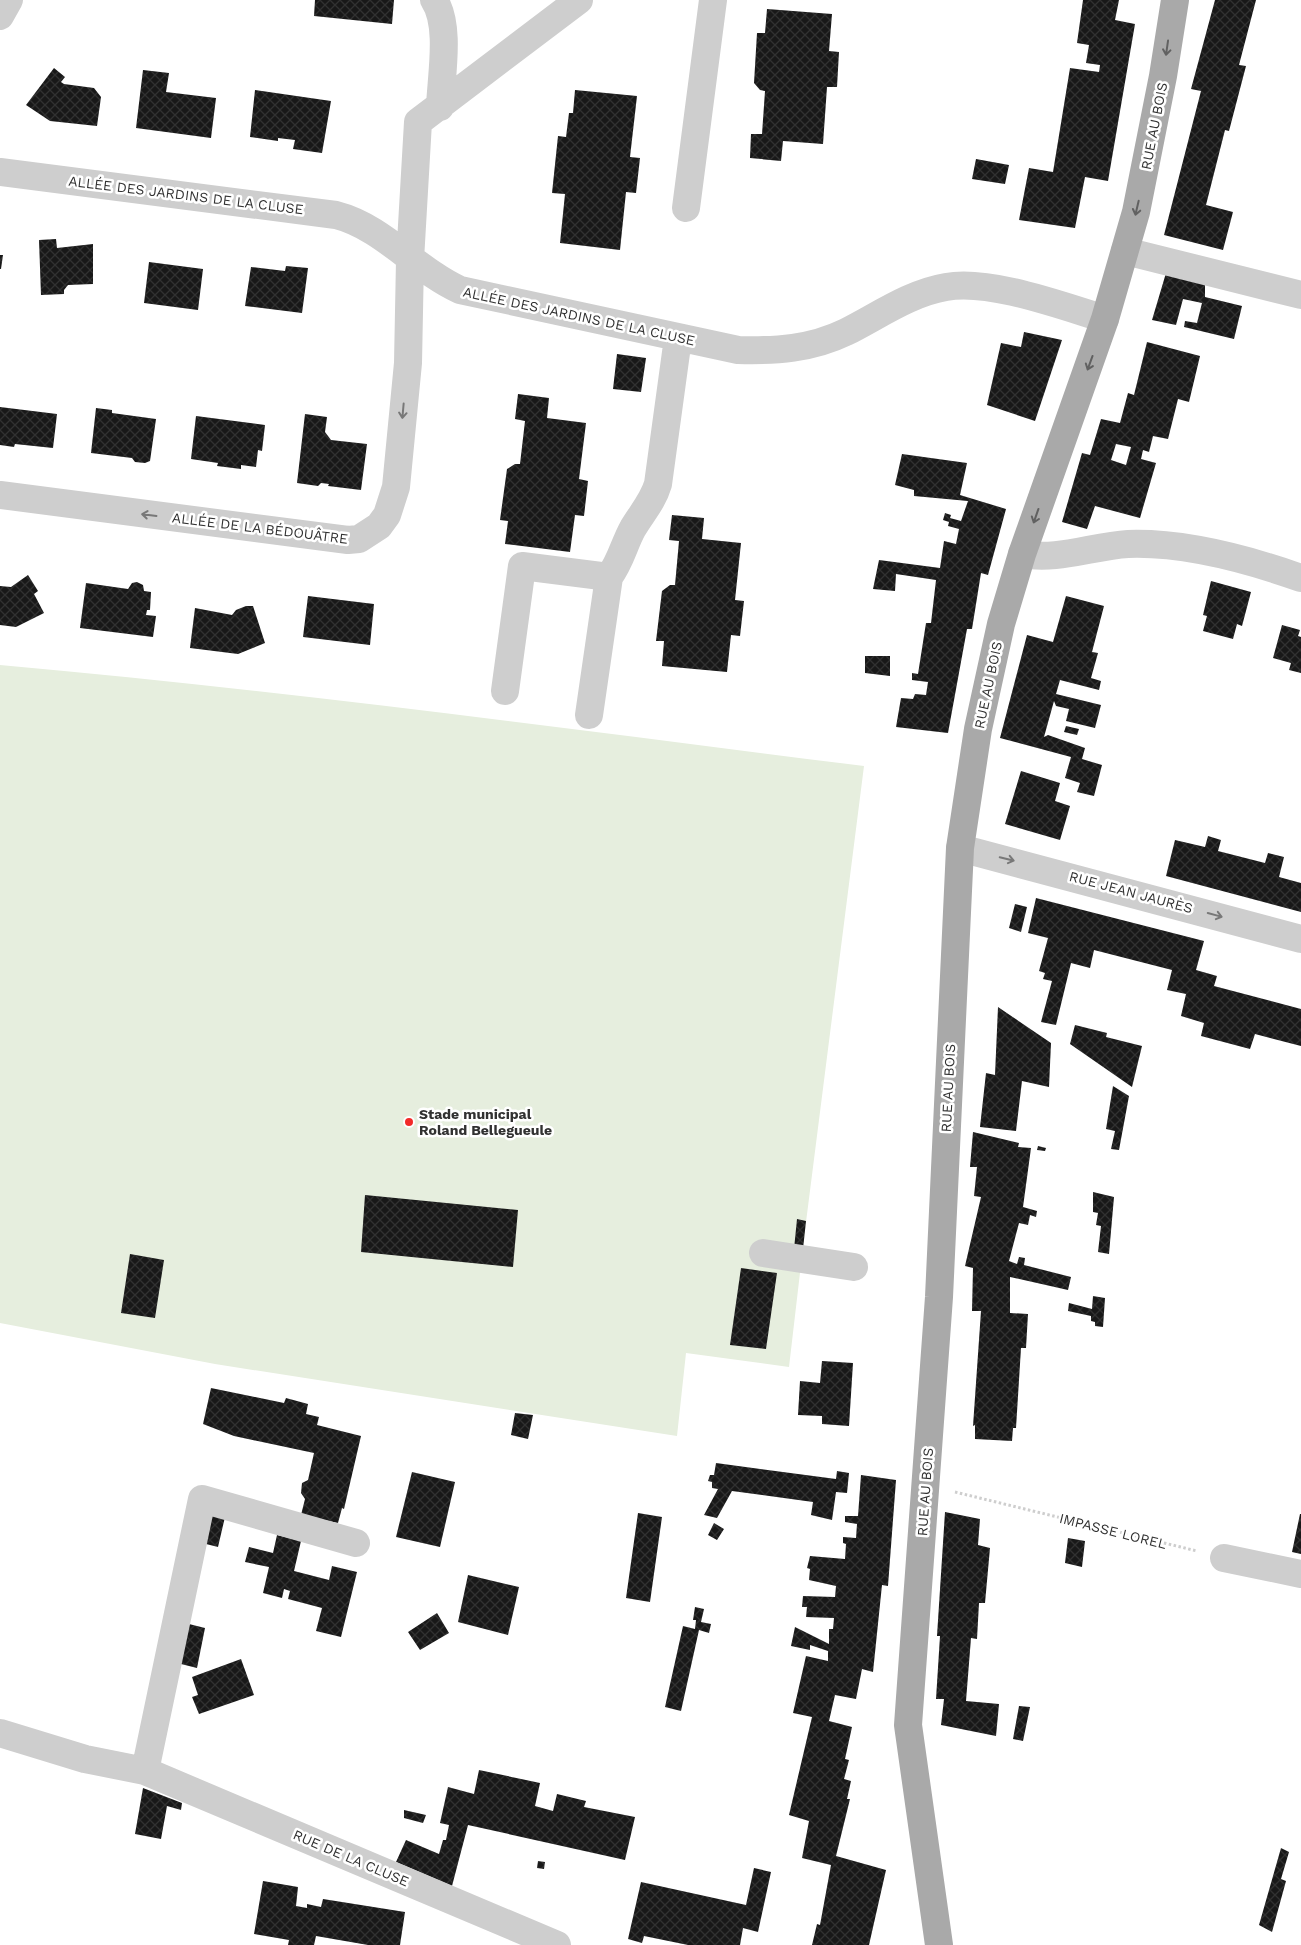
<svg xmlns="http://www.w3.org/2000/svg" width="1301" height="1945" font-family="'Work Sans',sans-serif">
  <style>
    .pitch { fill: #e6eede }
    .building { fill: url(#building-cross-hatch); fill-rule: evenodd }
    .lines { fill: none; stroke-linecap: round; stroke-linejoin: round }
    .path { stroke: #cecece; stroke-width: 3; stroke-dasharray: 2.5 2.5; stroke-linecap: butt }
    .minor { stroke: #cecece; stroke-width: 28 }
    .major { stroke: #a9a9a9; stroke-width: 28 }
    .oneway { stroke: #616161 }
    .oneway2 { stroke: #787878 }
    .poi-dot { fill: #f22a29; stroke: #fff; stroke-width: 2 }
    .labels { text-anchor: middle; dominant-baseline: central; stroke-width: 5; stroke-linejoin: round; paint-order: stroke }
    .street-label { font-size: 14px; fill: #313131; stroke: #fff }
    .poi-label { font-size: 14px; font-weight: bold; fill: #313131; stroke: #fff; text-anchor: start }
  </style>
  <defs>
    <pattern id="building-cross-hatch" width="8" height="8" patternUnits="userSpaceOnUse" patternTransform="scale(1.25)"><rect width="8" height="8" fill="#181818"/><path d="M0 0l8 8M0 8l8-8" fill="none" stroke="#313131"/></pattern>
  </defs>
  <rect width="100%" height="100%" fill="#fff"/>
  <path class="pitch" d="M0,665C289,691 576,730 864,766L805,1230L789,1367L686,1353L677,1436L215,1364L0,1323Z"/>
  <path class="building" d="M315,0H394L392,24L314,16Z
    M1083,0H1119L1115,20L1135,24L1108,181L1085,177L1075,228L1019,220L1029,168L1053,172L1070,68L1099,72L1100,65L1086,63L1089,45L1077,43Z
    M1215,0H1256L1239,65L1246,66L1229,131L1225,130L1206,205L1233,212L1223,250L1164,235L1201,91L1191,89Z
    M767,9L832,14L829,51L839,52L837,87H827L823,144L783,141L781,161L750,158L751,134H762L765,91L760,90L754,83L757,33H765Z
    M54,68L65,77L61,82L64,84L94,88L101,97L97,126L50,121L26,105Z
    M143,70L169,73L166,92L216,98L211,138L136,128Z
    M255,90L331,101L322,153L293,149L295,140L278,138V141L250,137Z
    M575,90L637,96L630,157L640,158L636,193L626,192L620,250L560,243L565,194L552,193L558,136L566,137L569,113H573Z
    M976,159L1009,165L1005,184L972,179Z
    M56,239L57,248L93,244V284L68,285L64,290V294L41,295L39,240Z
    M0,255H3L1,269H0Z
    M149,262L203,269L198,310L144,303Z
    M286,266L308,268L302,313L245,306L251,267L285,271Z
    M1166,273L1205,283V297L1242,306L1234,339L1184,327L1185,321L1197,323L1202,303L1183,299L1176,325L1152,320Z
    M1024,332L1062,340L1035,421L987,405L1001,343L1021,347Z
    M1147,342L1200,356L1189,402L1178,399L1168,439L1153,436L1149,452L1143,450L1141,459L1156,463L1140,518L1095,506L1087,529L1062,522L1082,453L1090,455L1101,419L1120,423L1128,393L1134,395ZM1116,444L1131,447L1126,465L1111,460Z
    M617,354L646,358L641,392L613,389Z
    M518,394L549,398L547,418L586,423L579,479L588,481L584,516L575,515L570,552L505,544L508,521L500,520L507,469L515,464H520L525,421L515,419Z
    M0,407L57,414L53,448L15,444L14,447L0,445Z
    M96,408L112,410V413L156,419L150,461L145,463L135,462L132,458L91,453Z
    M305,414L327,417L325,432L331,440L367,444L361,490L328,486L329,484L321,483L318,486L297,483Z
    M196,416L265,425L262,451L258,450L256,467L241,465V469L217,466L218,463L191,459Z
    M902,454L967,463L960,495L1006,509L988,575L981,573L972,629H967L948,733L896,727L901,698L913,699L915,694L926,695L928,682L912,680V673L918,674L926,623H931L936,580L896,574L895,591L873,589L879,560L940,568L944,541L956,544L959,529L948,526L949,522L943,520L945,513L951,515L950,518L961,521L968,501L914,496V490L895,485Z
    M672,515L704,518L702,539L741,543L735,600L744,601L740,636L731,635L727,672L662,666L664,641H656L662,591L670,585H675L679,541L669,540Z
    M28,575L38,591L34,594L44,613L16,627L0,625V586L11,587Z
    M1211,581L1251,592L1242,626L1237,624L1233,639L1203,631L1207,616L1203,615Z
    M137,582L143,585L144,591L151,592L150,610H147L146,615L156,616L153,637L80,628L86,583L128,589L132,583Z
    M308,596L374,604L370,645L303,637Z
    M1066,596L1104,606L1092,652L1098,653L1091,678L1101,681L1099,690L1060,680L1056,694L1101,705L1095,728L1066,721L1069,709L1056,706L1054,701L1044,737L1048,735L1085,748L1082,759L1102,765L1094,796L1077,792L1080,783L1065,778L1071,757L1000,738L1027,635L1053,642Z
    M246,606H253L265,643L238,654L190,648L195,608L232,615L236,610Z
    M1282,625L1300,630L1298,636L1301,637V673L1289,670L1291,663L1273,658Z
    M865,656H890V676L865,673Z
    M1066,726L1079,729L1077,735L1064,732Z
    M1021,771L1060,783L1055,801L1070,806L1060,840L1005,824Z
    M1208,836L1221,840L1218,851L1265,863L1268,853L1284,857L1279,877L1301,883V912L1166,876L1175,840L1205,847Z
    M1036,898L1204,941L1196,970L1217,976L1214,986L1301,1009V1046L1255,1034L1250,1049L1201,1036L1204,1023L1181,1016L1186,994L1167,990L1172,970L1094,950L1090,968L1071,963L1056,1025L1041,1022L1052,981L1043,979L1045,973L1039,971L1048,938L1028,933Z
    M1015,904L1027,907L1021,932L1009,928Z
    M998,1007L1051,1043L1049,1087L1022,1081L1016,1131L980,1127L986,1073L995,1075Z
    M1075,1025L1107,1033L1106,1037L1142,1046L1132,1087L1070,1044Z
    M1113,1086L1129,1096L1119,1150L1111,1149L1115,1131L1106,1129Z
    M973,1132L1019,1143L1018,1147L1031,1148L1023,1207L1037,1211L1036,1217L1030,1215L1028,1225L1019,1223L1009,1261L1017,1264L1019,1257L1025,1258L1024,1265L1071,1277L1068,1290L1010,1277V1313L1028,1314L1026,1348H1021L1016,1428H1013L1012,1441L975,1439V1425L973,1426L981,1311H972L973,1268L965,1266L981,1197L974,1196L977,1167H970Z
    M1038,1146L1046,1148L1045,1151L1037,1150Z
    M1093,1192L1114,1197L1109,1254L1098,1252L1101,1226L1096,1225L1098,1213L1093,1212Z
    M365,1195L518,1210L513,1267L361,1252Z
    M797,1219L806,1221L803,1249H794Z
    M130,1254L164,1260L155,1318L121,1313Z
    M741,1268L777,1273L766,1349L730,1345Z
    M1093,1296L1105,1298L1103,1327L1095,1326V1322L1091,1321V1316L1068,1311L1069,1303L1092,1309Z
    M822,1361L853,1363L849,1426L822,1424V1416L798,1415L800,1381L820,1383Z
    M211,1388L284,1403L286,1398L308,1404L306,1414L319,1417L317,1425L361,1436L344,1509L342,1508L338,1523L301,1515L305,1499L301,1493L302,1483L308,1480L314,1453L234,1436L203,1424Z
    M515,1413L533,1415L528,1439L511,1435Z
    M716,1463L836,1479L837,1471L849,1473L847,1493L836,1492L832,1520L811,1515L813,1502L732,1491L717,1518L704,1515L718,1489L712,1488V1482L708,1481L710,1475H714Z
    M412,1472L455,1482L440,1547L396,1537Z
    M861,1475L896,1480L888,1586L882,1585L873,1672L862,1669L856,1699L835,1695L829,1721L852,1727L845,1759L849,1760L844,1779L851,1781L847,1799H850L836,1856L886,1870L869,1945H812L817,1924L820,1925L831,1865L802,1858L809,1821L789,1815L812,1717L793,1713L806,1656L828,1661V1651L810,1645V1650L791,1646L795,1627L829,1644V1629H833L834,1618L806,1617L807,1607H802L803,1596L835,1597L836,1586L809,1580L810,1569L807,1568L810,1556L845,1559L846,1544L843,1543V1537L856,1538L857,1524L845,1522V1516H858Z
    M945,1512L980,1519L978,1545L990,1548L985,1603H979L977,1639L971,1638L966,1701L999,1704L996,1736L941,1725L944,1699H936L940,1636H937Z
    M209,1513L225,1517L218,1547L202,1543Z
    M638,1513L662,1517L650,1602L626,1598Z
    M1300,1514H1301V1554L1292,1552Z
    M714,1523L724,1529L717,1540L708,1535Z
    M277,1535L301,1541L294,1571L329,1580L332,1566L357,1572L341,1637L316,1631L322,1608L288,1599L290,1591L284,1589L282,1598L263,1593L269,1567L245,1562L249,1547L273,1553Z
    M1068,1538L1085,1541L1082,1567L1065,1563Z
    M468,1575L519,1587L508,1635L458,1622Z
    M695,1607L704,1609L701,1622L711,1624L709,1633L699,1630L681,1711L665,1707L683,1626L695,1629L696,1620H693Z
    M437,1613L449,1633L420,1650L408,1632Z
    M185,1623L205,1628L197,1668L177,1663Z
    M241,1659L254,1695L199,1714L192,1697L198,1695L192,1677Z
    M1019,1706L1030,1707L1023,1741L1013,1739Z
    M479,1770L540,1783L535,1806L553,1811L557,1794L586,1801L584,1807L635,1817L625,1860L468,1825L452,1886L396,1862L406,1840L439,1854L443,1840H446L449,1825L440,1823L448,1787L474,1794Z
    M143,1788L182,1803L181,1810L167,1806L161,1839L135,1834Z
    M404,1810L426,1815L423,1823L404,1818Z
    M1281,1848L1289,1852L1281,1879L1286,1881L1272,1932L1259,1925Z
    M538,1861L545,1862L544,1869L537,1868Z
    M754,1868L771,1872L758,1932L743,1928L740,1945H688L644,1936L642,1943L628,1939L641,1882L746,1905Z
    M263,1881L298,1887L296,1906L307,1908V1904L321,1907L323,1899L405,1912L400,1945H368L316,1936L314,1945H288L289,1940L254,1934Z"/>
  <g class="lines">
    <path class="path" d="M955,1492L1197,1551"/>
    <path class="minor" d="M434,0C451,25 441,77 440,107
      M0,16L9,0
      M0,172L336,215C383,227 416,270 460,290L738,350C776,351 811,349 846,332C878,316 910,293 946,287C990,279 1062,306 1105,319
      M686,208L713,0
      M1125,251L1301,295
      M0,495L348,540L359,539L379,526L387,515L396,487L408,363L410,260L418,122L579,0
      M1022,554C1057,561 1093,546 1128,544C1185,542 1247,559 1301,578
      M505,691L522,566L609,577
      M589,715L609,577C621,561 624,544 633,528C642,513 653,501 658,484L678,338
      M960,848L1301,939
      M763,1253L854,1267
      M1224,1558L1301,1574
      M0,1733L85,1759L145,1771L557,1945
      M145,1771L202,1499L356,1543"/>
    <path class="major" d="M939,1945L908,1725L939,1297L960,848L978,729L1001,624L1022,554L1105,319L1136,212L1163,76L1175,0"/>
  </g>
  <defs><path id="oneway-shaft" d="M-6 0H5M1.5-3L5.5 0L1.5 3" fill="none" stroke-width="1.6" stroke-linecap="round" stroke-linejoin="round" transform="scale(1.25)"/></defs>
  <g class="oneway">
    <use href="#oneway-shaft" transform="translate(1167 48) rotate(98)"/>
    <use href="#oneway-shaft" transform="translate(1137 208) rotate(103)"/>
    <use href="#oneway-shaft" transform="translate(1090 363) rotate(110)"/>
    <use href="#oneway-shaft" transform="translate(1036 516) rotate(109)"/>
  </g>
  <g class="oneway2">
    <use href="#oneway-shaft" transform="translate(403 411) rotate(95)"/>
    <use href="#oneway-shaft" transform="translate(149 515) rotate(-173)"/>
    <use href="#oneway-shaft" transform="translate(1007 859) rotate(14)"/>
    <use href="#oneway-shaft" transform="translate(1215 915) rotate(15)"/>
  </g>
  <circle class="poi-dot" cx="409" cy="1122" r="5"/>
  <g class="labels">
    <g class="street-label">
      <text transform="translate(1154 126) rotate(-79)">RUE AU BOIS</text>
      <text transform="translate(186 195) rotate(7)">ALLÉE DES JARDINS DE LA CLUSE</text>
      <text transform="translate(579 316) rotate(12)">ALLÉE DES JARDINS DE LA CLUSE</text>
      <text transform="translate(260 528) rotate(7)">ALLÉE DE LA BÉDOUÂTRE</text>
      <text transform="translate(988 685) rotate(-78)">RUE AU BOIS</text>
      <text transform="translate(1131 892) rotate(15)">RUE JEAN JAURÈS</text>
      <text transform="translate(948 1088) rotate(-87)">RUE AU BOIS</text>
      <text transform="translate(925 1492) rotate(-86)">RUE AU BOIS</text>
      <text transform="translate(1113 1531) rotate(14)">IMPASSE LOREL</text>
      <text transform="translate(351 1858) rotate(23)">RUE DE LA CLUSE</text>
    </g>
    <g class="poi-label">
      <text x="419" y="1114">Stade municipal<tspan x="419" dy="16">Roland Bellegueule</tspan></text>
    </g>
  </g>
</svg>
